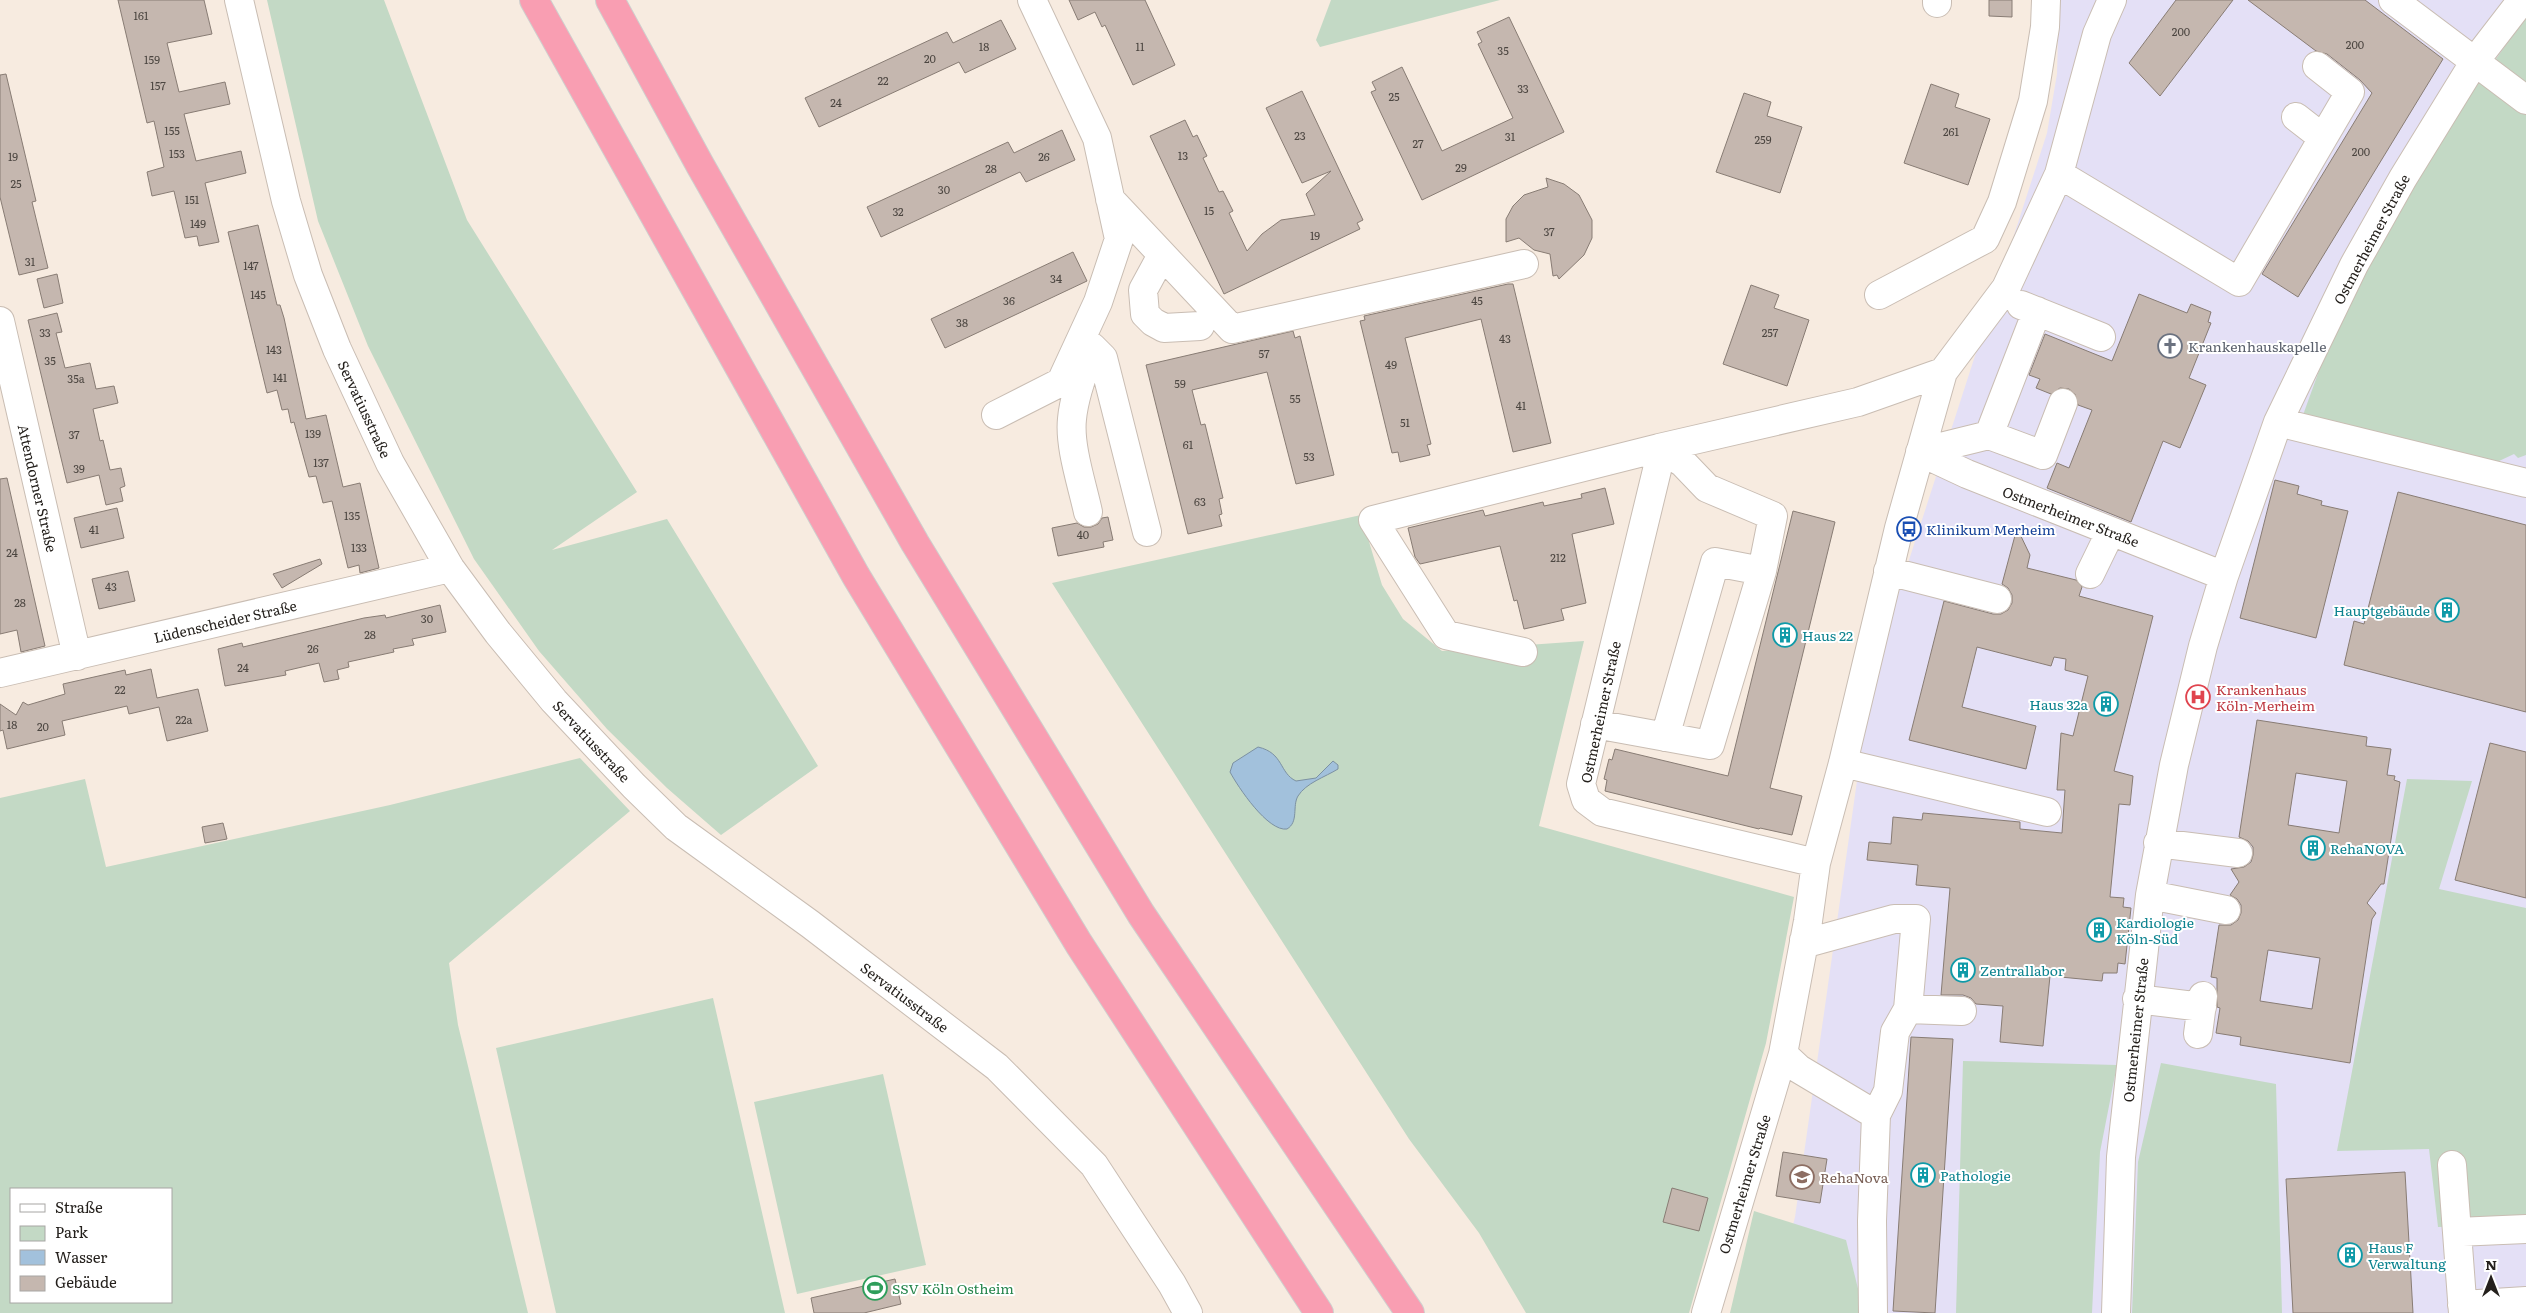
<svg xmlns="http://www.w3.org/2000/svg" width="2526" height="1313" font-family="Literata,serif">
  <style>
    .medical { fill: #e4e0f6 }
    .green { fill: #c3d9c5; fill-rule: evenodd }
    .water { fill: #a2c1dc; stroke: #7c91a2 }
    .building { fill: #c5b7af; stroke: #887c74; fill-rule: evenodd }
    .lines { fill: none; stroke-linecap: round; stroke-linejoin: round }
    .minor-casing { stroke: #c9bdb3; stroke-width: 30 }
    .highway-casing { stroke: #cfcecd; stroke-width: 30 }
    .minor { stroke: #fff; stroke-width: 28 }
    .highway { stroke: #f99eb2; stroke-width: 28 }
    .labels { text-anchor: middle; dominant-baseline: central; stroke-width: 4; stroke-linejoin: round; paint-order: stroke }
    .number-label { font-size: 11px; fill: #4c4641 }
    .street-label { font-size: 14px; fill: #24201c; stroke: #fff }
    .worship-label { font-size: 14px; fill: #5b616d; stroke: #fff; text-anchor: start }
    .transit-label { font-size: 14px; fill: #164399; stroke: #fff; text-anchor: start }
    .culture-label { font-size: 14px; fill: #0d838f; stroke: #fff; text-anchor: start }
    .health-label { font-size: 14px; fill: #be3a42; stroke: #fff; text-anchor: start }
    .education-label { font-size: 14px; fill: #785e54; stroke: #fff; text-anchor: start }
    .leisure-label { font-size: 14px; fill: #27864d; stroke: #fff; text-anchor: start }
  </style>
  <rect width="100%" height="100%" fill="#f7ebe0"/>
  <path class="medical" d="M2059,0H2526V1313H1764L1782,1268L1795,1217L1863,739L1878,656L2047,133L2057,74Z"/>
  <path class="green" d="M267,0H384L467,220L637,492L552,550L667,519L818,766L721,835L667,788L607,729L539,651L474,559L368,346L318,221Z
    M1331,0H1500L1320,47L1316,40Z
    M2526,17V87L2493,63Z
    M2479,74L2526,109V455L2518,458L2514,454L2497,462L2486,461L2303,415L2337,321L2391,217Z
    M1361,515L1382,585L1403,619L1442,651L1584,641L1539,826L1794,897L1766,1043L1689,1313H1526L1479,1233L1409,1139L1052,583Z
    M580,758L630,811L449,963L458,1025L528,1313H0V798L85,779L106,867L390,805ZM11,1189H171V1302H11Z
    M2407,779L2472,781L2439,889L2526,908V1224L2438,1227L2429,1149L2337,1151Z
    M713,998L785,1313H556L496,1048Z
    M1963,1061L2117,1065L2100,1152L2092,1313H1956Z
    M2161,1063L2276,1084L2282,1313H2132L2138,1162Z
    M883,1074L926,1265L797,1294L754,1102Z
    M1754,1211L1846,1240L1864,1313H1730Z"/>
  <path class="water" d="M1258,747C1284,753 1279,773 1296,781L1316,778L1333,761L1338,765V769C1325,777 1306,783 1298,796C1292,806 1299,822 1287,829C1268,832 1238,787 1230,772L1233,763Z"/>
  <path class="building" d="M118,0H204L212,34L167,43L179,92L225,82L230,104L184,114L196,161L241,151L246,173L205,183L219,242L199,246L197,236L185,238L174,191L152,196L147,172L164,167L154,121L147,123Z
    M1069,0H1145L1175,65L1133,85L1105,25L1102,27L1095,12L1078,20Z
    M1989,0H2012V17L1989,16Z
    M2176,0H2233L2160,96L2129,63Z
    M2248,0H2365L2443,59L2298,297L2262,274L2372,93L2360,80L2327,54L2316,51Z
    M1509,17L1564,132L1422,200L1371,92L1376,90L1372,82L1402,67L1442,151L1513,118L1478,44L1482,42L1477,32Z
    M1001,20L1016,49L965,73L959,62L819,127L805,98L947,32L953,43Z
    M6,74L36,201L32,202L48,268L19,275L0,197V75Z
    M1931,84L1959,94L1955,107L1990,119L1968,185L1904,163Z
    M1302,91L1363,220L1357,223L1360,229L1224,294L1150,136L1185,120L1193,137L1197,135L1207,156L1203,158L1219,192L1223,191L1233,211L1229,213L1247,251L1262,234L1281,220L1315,215L1306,194L1331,171L1302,183L1266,108Z
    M1744,93L1771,102L1767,116L1802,127L1780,193L1716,172Z
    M1062,130L1075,160L1026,182L1020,172L881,237L867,207L1008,142L1014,153Z
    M1546,178L1564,184L1579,195L1592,220V238L1584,255L1559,279L1557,275L1553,276L1550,254L1534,250L1519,238L1506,242V219L1513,206L1524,195L1548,187Z
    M258,225L277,305H280L284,318L306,419L326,415L343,487L360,483L379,568L360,573L359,565L348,568L332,501L323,503L316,476L309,477L294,422L291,423L288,409L282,410L277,390L267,393L228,232Z
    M1073,252L1087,281L945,348L931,319Z
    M57,274L63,303L44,308L37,279Z
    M1508,284H1513L1551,443L1513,452L1481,319L1405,338L1431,444L1427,445L1430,455L1400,462L1398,452L1392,453L1360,321L1365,320L1364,316Z
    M1751,285L1779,295L1774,308L1809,320L1787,386L1723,364Z
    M2139,294L2187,313L2191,304L2211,312L2208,322L2211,323L2189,378L2206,385L2180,448L2163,441L2131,522L2047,488L2057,463L2069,468L2092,410L2078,405L2075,394L2069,389L2060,388L2051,394L2036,388L2040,379L2029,375L2045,334L2112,361Z
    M57,313L62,332L56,333L65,368L90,363L96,389L114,386L118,403L93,409L100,441L103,440L110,470L121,468L125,486L120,488L123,501L106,505L99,475L67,483L28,320Z
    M1293,331L1295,338L1300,336L1334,475L1296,484L1267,372L1192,390L1201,425L1205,424L1223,498L1219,499L1222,514L1219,515L1222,526L1188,534L1146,365Z
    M7,478L45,646L21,652L17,630L0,634V479Z
    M2275,480L2299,486L2297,494L2322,501L2321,505L2348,511L2316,638L2240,618Z
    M1605,488L1614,524L1572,534L1586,603L1561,609L1564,620L1524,629L1517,600L1514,601L1500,546L1420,564L1415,557L1408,528L1483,510L1485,516L1543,502L1544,506L1582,498L1581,494Z
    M2398,492L2526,525V712L2344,665L2354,621L2364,624Z
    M117,508L124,538L81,548L74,518Z
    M1793,511L1835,522L1770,788L1802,796L1792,835L1760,828L1759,829L1605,791L1607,780L1604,779L1609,759L1612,760L1615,749L1728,776Z
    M1108,517L1113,540L1103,542L1104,547L1058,556L1052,528L1077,523L1084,527H1091L1098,524L1102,518Z
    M2017,528L2030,555L2027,568L2076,580L2082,587L2079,596L2153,616L2114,771L2133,776L2130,805L2119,804L2110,897L2124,898L2123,907L2131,908L2125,964L2118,963L2117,973H2103L2102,981L2050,976L2043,1046L2000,1042L2003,1006L1976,1004L1971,998L1963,995H1941L1950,888L1916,885L1918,865L1867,860L1869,842L1891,844L1893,817L1922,820L1923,813L2020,822V829L2062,833L2065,790H2057L2061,733L2073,736L2088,676L2065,670L2066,659L2054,657L2051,666L1977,647L1962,707L2036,726L2026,769L1909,740L1944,601L1993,614H2001L2008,610L2012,603V595L2008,588L2002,584Z
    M320,559L322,564L282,588L273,574Z
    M128,571L135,601L99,609L92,579Z
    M440,605L446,632L412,639L414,645L393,649L394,652L348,662L349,667L337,670L339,679L324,682L319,663L285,671L286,675L225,686L218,649L242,643L243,647L364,618L385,615L386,618Z
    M151,669L157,698L198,689L208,731L167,741L159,707L129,714L127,706L62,721L65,735L7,749L3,730L0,731V704L16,715L23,702L28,705L65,694L63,684L125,670L126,675Z
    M2257,720L2367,737L2366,746L2391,749L2387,775L2395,776L2394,780L2400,782L2384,884H2381L2367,903L2376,913L2372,919L2350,1063L2240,1045L2241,1037L2216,1033L2220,1008L2217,1007V978L2211,977L2219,925H2231L2238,920L2241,913V905L2237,899L2230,895L2239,882L2231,869L2244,867L2251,862L2253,855V847L2248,841L2239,837ZM2296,773L2347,781L2339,833L2288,825ZM2268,950L2320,958L2312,1009L2260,1001Z
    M2490,743L2526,752V898L2455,880Z
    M223,823L227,839L205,843L202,827Z
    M1911,1037L1953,1039L1935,1313L1893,1311Z
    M1783,1152L1827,1159L1820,1203L1776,1196Z
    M2405,1172L2413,1313H2293L2286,1179Z
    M1672,1188L1708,1198L1699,1231L1663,1222Z
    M895,1279L901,1304L864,1313H814L811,1298Z"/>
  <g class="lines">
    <g class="minor-casing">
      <path id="minor" d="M239,0L286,201L308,275L337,349L390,463L450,568L498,633L554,701L634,786L676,827L810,924L997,1067L1094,1165L1172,1284L1188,1313
        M2393,0L2526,100
        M1937,3V0
        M2317,66L2350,92L2323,138
        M2059,174L2239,282L2323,138L2296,117
        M1110,199L1232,329L1524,264
        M1162,255L1143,290L1145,314L1153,322L1164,328L1200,326
        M1879,295L1985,239L2002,202L2033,101L2045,27L2046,0
        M2021,305L2101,337
        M0,321L77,656
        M1092,347L1103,358L1147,532
        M996,415L1061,382L1098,302L1119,239L1097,138L1032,0
        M2278,422L2526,483
        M1989,435L2043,455L2063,403
        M1920,452L1967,474L2224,576
        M1920,452L1989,435L2037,311
        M1088,512C1082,484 1069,446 1072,419C1074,397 1082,375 1090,355
        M1888,571L1997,599
        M2090,574L2110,533
        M1523,652L1446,635L1373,520L1659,448L1683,463L1707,488L1773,516L1762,571L1710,745L1595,724
        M0,673L450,568
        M1665,737L1715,562L1762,571
        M1843,763L2047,812
        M2158,843L2238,853
        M1816,863L1602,812L1586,800L1581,784L1657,470L1659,448L1858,402L1943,372
        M2150,895L2226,910
        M1804,940L1814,941L1894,919H1916L1908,1009L1895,1032L1888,1091L1876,1115L1872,1221L1873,1313
        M2137,999L2202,1007
        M1908,1009L1962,1011
        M2198,1034L2203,996
        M1783,1054L1799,1069L1876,1115
        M2452,1165L2463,1313
        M2457,1232L2526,1229
        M2462,1305L2526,1301
        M1706,1313L1783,1054L1808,921L1816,863L1843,763L1899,528L1943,372L2006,288L2059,174L2097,34L2112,0
        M2116,1313L2121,1157L2150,895L2174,765L2203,646L2224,576L2278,422L2354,265L2403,178L2475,61L2522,0"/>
    </g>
    <g class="highway-casing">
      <path id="highway" d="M534,0L856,576L1079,944L1319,1313
        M610,0L700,165L915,543L1141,914L1410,1313"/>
    </g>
    <use href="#minor" class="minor"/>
    <use href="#highway" class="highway"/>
  </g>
  <defs>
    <g id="church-ring" transform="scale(1.25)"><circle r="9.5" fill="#fff" stroke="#6b7280" stroke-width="1.5"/><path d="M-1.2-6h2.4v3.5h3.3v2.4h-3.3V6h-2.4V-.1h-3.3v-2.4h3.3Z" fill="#6b7280"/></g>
    <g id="bus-ring" transform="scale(1.25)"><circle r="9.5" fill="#fff" stroke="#1a4fb4" stroke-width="1.5"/><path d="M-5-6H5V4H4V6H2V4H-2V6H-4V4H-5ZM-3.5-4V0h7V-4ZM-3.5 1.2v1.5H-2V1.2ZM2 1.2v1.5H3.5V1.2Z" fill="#1a4fb4"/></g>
    <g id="building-ring" transform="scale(1.25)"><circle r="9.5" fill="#fff" stroke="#0f9aa8" stroke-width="1.5"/><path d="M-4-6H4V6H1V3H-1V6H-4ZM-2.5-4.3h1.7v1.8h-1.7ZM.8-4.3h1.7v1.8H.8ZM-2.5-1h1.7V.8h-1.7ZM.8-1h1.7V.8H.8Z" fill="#0f9aa8"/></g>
    <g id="hospital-ring" transform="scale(1.25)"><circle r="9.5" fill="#fff" stroke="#e0444e" stroke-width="1.5"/><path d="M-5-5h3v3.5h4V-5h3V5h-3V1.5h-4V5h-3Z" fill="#e0444e"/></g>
    <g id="school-ring" transform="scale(1.25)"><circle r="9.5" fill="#fff" stroke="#8d6e63" stroke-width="1.5"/><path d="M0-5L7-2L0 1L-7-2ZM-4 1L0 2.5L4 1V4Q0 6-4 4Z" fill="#8d6e63"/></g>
    <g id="stadium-ring" transform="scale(1.25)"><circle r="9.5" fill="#fff" stroke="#2e9e5b" stroke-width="1.5"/><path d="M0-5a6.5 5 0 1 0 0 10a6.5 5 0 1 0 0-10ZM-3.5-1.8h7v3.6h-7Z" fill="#2e9e5b"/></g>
  </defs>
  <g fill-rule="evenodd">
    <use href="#church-ring" x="2170" y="346"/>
    <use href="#bus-ring" x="1909" y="529"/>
    <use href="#building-ring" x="2447" y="610"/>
    <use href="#building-ring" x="1785" y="635"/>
    <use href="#hospital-ring" x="2198" y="697"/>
    <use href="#building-ring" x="2106" y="704"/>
    <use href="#building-ring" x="2313" y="848"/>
    <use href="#building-ring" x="2099" y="930"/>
    <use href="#building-ring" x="1963" y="970"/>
    <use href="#building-ring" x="1923" y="1175"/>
    <use href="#school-ring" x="1802" y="1177"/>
    <use href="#building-ring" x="2350" y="1255"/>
    <use href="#stadium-ring" x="875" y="1288"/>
  </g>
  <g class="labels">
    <g class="number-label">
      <text x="141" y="15">161</text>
      <text x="2181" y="31">200</text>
      <text x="2355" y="44">200</text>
      <text x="984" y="46">18</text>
      <text x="1140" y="46">11</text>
      <text x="1503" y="50">35</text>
      <text x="930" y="58">20</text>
      <text x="152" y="59">159</text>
      <text x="883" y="80">22</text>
      <text x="158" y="85">157</text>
      <text x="1523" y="88">33</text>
      <text x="1394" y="96">25</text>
      <text x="836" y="102">24</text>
      <text x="172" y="130">155</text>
      <text x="1951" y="131">261</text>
      <text x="1300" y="135">23</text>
      <text x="1510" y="136">31</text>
      <text x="1763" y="139">259</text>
      <text x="1418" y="143">27</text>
      <text x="2361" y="151">200</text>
      <text x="177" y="153">153</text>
      <text x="1183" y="155">13</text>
      <text x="13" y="156">19</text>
      <text x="1044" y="156">26</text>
      <text x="1461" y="167">29</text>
      <text x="991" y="168">28</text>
      <text x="16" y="183">25</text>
      <text x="944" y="189">30</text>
      <text x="192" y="199">151</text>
      <text x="1209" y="210">15</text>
      <text x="898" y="211">32</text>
      <text x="198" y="223">149</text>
      <text x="1549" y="231">37</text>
      <text x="1315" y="235">19</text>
      <text x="30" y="261">31</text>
      <text x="251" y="265">147</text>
      <text x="1056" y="278">34</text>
      <text x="258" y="294">145</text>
      <text x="1009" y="300">36</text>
      <text x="1477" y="300">45</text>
      <text x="962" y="322">38</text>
      <text x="45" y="332">33</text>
      <text x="1770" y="332">257</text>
      <text x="1505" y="338">43</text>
      <text x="274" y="349">143</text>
      <text x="1264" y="353">57</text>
      <text x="50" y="360">35</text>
      <text x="1391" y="364">49</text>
      <text x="280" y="377">141</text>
      <text x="76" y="378">35a</text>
      <text x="1180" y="383">59</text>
      <text x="1295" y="398">55</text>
      <text x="1521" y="405">41</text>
      <text x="1405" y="422">51</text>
      <text x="313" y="433">139</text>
      <text x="74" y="434">37</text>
      <text x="1188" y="444">61</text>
      <text x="1309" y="456">53</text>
      <text x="321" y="462">137</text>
      <text x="79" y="468">39</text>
      <text x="1200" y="501">63</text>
      <text x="352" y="515">135</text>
      <text x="94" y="529">41</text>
      <text x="1083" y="534">40</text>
      <text x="359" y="547">133</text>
      <text x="12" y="552">24</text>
      <text x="1558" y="557">212</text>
      <text x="111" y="586">43</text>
      <text x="20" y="602">28</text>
      <text x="427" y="618">30</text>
      <text x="370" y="634">28</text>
      <text x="313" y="648">26</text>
      <text x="243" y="667">24</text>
      <text x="120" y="689">22</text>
      <text x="184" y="719">22a</text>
      <text x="12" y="724">18</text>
      <text x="43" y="726">20</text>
    </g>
    <g class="street-label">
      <text transform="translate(2371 239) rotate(-62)">Ostmerheimer Straße</text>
      <text transform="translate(365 409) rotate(65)">Servatiusstraße</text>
      <text transform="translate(38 488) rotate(77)">Attendorner Straße</text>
      <text transform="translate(2071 516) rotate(21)">Ostmerheimer Straße</text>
      <text transform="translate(225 621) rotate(-13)">Lüdenscheider Straße</text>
      <text transform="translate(1600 712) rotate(-78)">Ostmerheimer Straße</text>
      <text transform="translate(592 741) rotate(47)">Servatiusstraße</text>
      <text transform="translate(905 997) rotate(37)">Servatiusstraße</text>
      <text transform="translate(2135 1030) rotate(-84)">Ostmerheimer Straße</text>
      <text transform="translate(1744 1184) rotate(-73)">Ostmerheimer Straße</text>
    </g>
    <g class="worship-label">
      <text x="2188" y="346">Krankenhauskapelle</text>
    </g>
    <g class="transit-label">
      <text x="1926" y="529">Klinikum Merheim</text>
    </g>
    <g class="culture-label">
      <text x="2430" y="610" text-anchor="end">Hauptgebäude</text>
      <text x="1802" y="635">Haus 22</text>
      <text x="2088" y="704" text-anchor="end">Haus 32a</text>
      <text x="2330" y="848">RehaNOVA</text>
      <text x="2116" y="922">Kardiologie<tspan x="2116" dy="16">Köln-Süd</tspan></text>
      <text x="1980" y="970">Zentrallabor</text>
      <text x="1940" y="1175">Pathologie</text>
      <text x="2368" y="1247">Haus F<tspan x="2368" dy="16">Verwaltung</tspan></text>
    </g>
    <g class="health-label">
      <text x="2216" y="689">Krankenhaus<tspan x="2216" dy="16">Köln-Merheim</tspan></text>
    </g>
    <g class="education-label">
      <text x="1820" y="1177">RehaNova</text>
    </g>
    <g class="leisure-label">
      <text x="892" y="1288">SSV Köln Ostheim</text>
    </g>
  </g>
  <rect x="10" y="1188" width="162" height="115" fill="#ffffff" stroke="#a7a6a4"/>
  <rect x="20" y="1204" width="25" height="8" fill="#ffffff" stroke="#a7a6a4"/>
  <text x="55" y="1213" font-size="15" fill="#24201c">Straße</text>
  <rect x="20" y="1226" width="25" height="15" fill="#c3d9c5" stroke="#a7a6a4"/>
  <text x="55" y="1238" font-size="15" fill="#24201c">Park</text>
  <rect x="20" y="1250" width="25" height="15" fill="#a2c1dc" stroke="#a7a6a4"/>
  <text x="55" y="1263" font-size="15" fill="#24201c">Wasser</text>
  <rect x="20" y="1276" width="25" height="15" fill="#c5b7af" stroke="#a7a6a4"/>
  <text x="55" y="1288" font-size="15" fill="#24201c">Gebäude</text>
  <g transform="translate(2491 1278)" stroke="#ffffff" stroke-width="4" paint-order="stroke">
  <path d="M0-4L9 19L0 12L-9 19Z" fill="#24201c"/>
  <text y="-8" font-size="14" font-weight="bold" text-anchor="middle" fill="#24201c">N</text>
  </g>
</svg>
